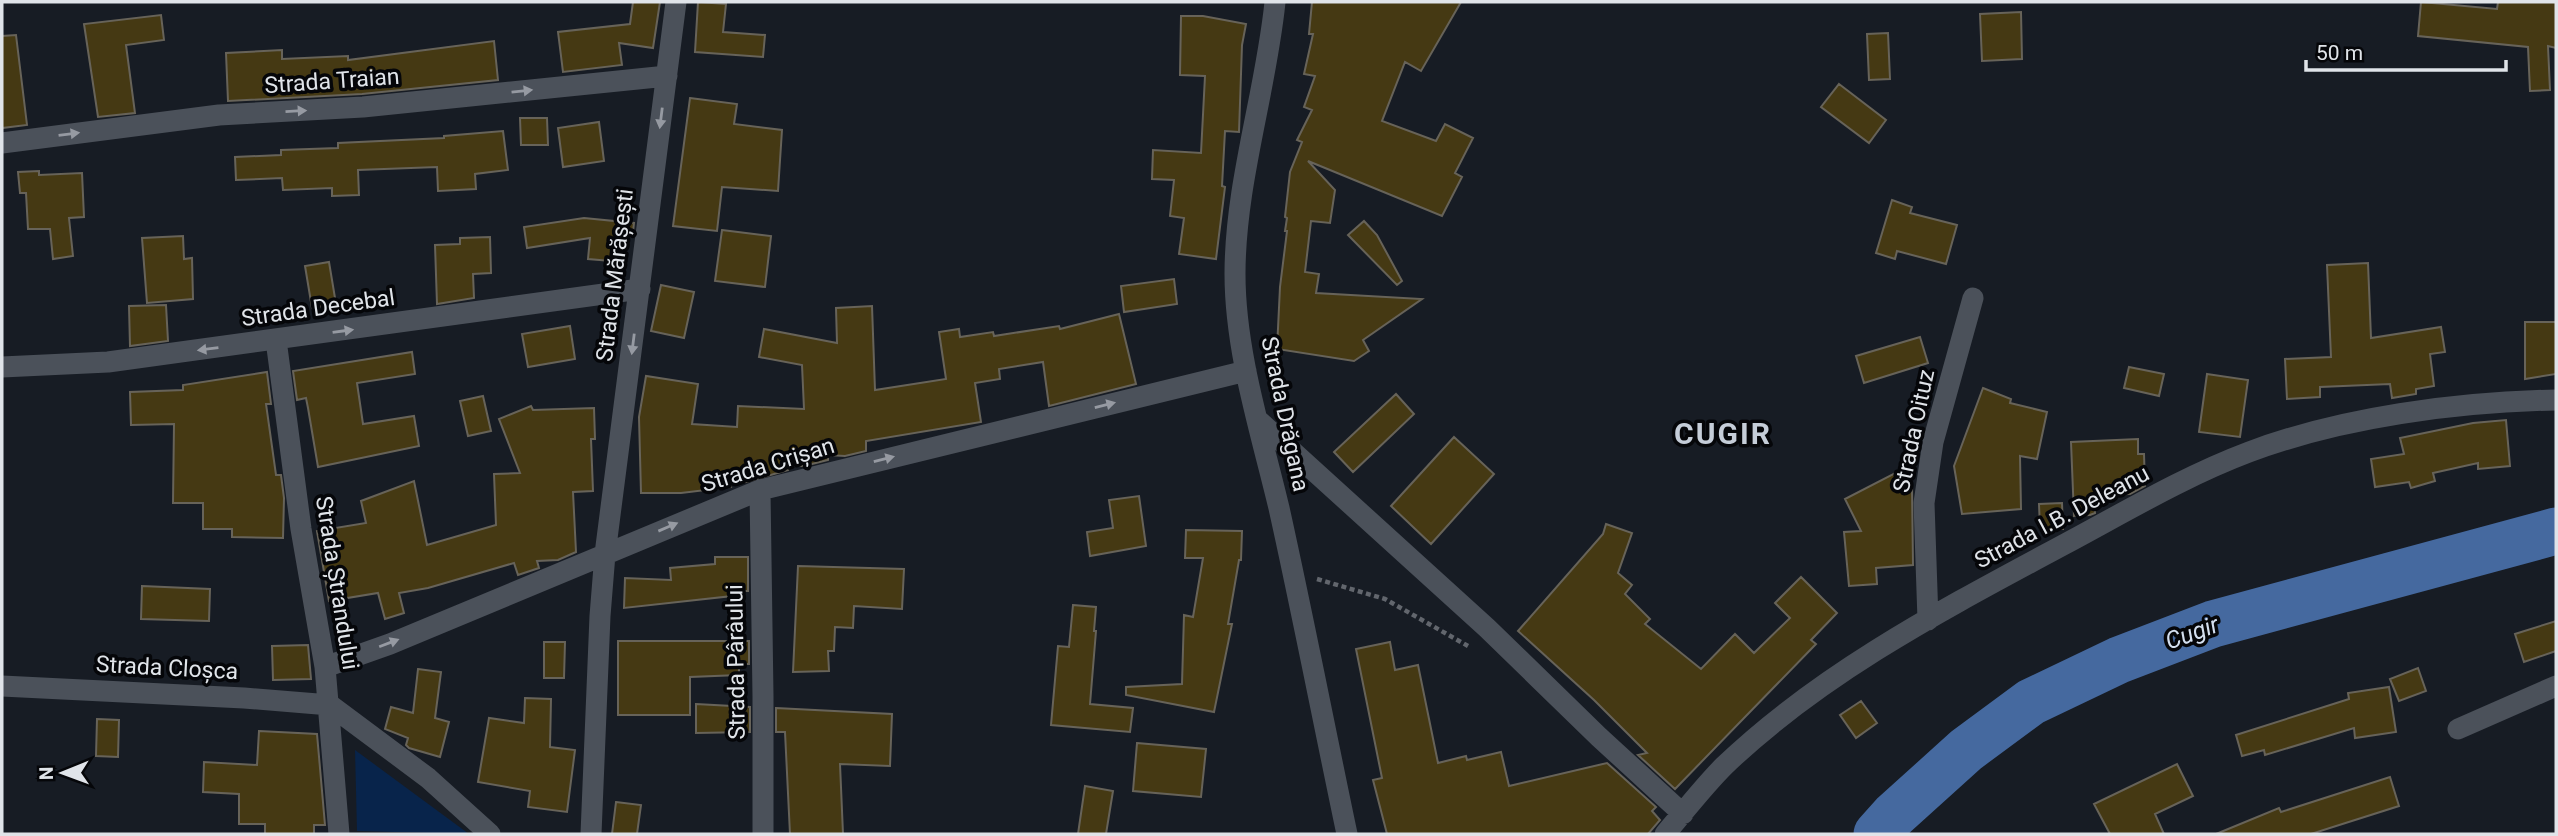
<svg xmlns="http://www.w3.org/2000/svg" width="2558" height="836" font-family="Roboto,sans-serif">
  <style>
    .green { fill: #08244b }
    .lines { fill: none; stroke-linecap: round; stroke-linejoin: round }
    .river { stroke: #45699f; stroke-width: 47 }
    .building { fill: #453913; stroke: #676359; stroke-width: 2 }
    .path { stroke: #62666d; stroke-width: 4.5; stroke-dasharray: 5 3.5; stroke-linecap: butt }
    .street { stroke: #4b515a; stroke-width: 21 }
    .oneway { fill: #969aa2 }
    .labels { text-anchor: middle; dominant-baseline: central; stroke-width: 7; stroke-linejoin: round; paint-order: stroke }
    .street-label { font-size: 23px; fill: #e0e4e9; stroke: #050609 }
    .water-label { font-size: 24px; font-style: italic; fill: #d4dfef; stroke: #050609 }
    .district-label { font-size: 30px; font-weight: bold; letter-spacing: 2px; fill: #c5cdd8; stroke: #050609 }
  </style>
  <rect width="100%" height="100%" fill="#171c24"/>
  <path class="green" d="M355,750L469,834L357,831Z"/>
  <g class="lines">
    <path class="river" d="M1877,834L1894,815L1966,750L2031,702L2119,660L2213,624L2556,531"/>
  </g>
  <path class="building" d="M633,2H660L653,48L619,43L622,65L563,72L558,32L630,24Z
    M698,2L726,4L723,32L765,35L763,57L695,52Z
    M1312,2H1461L1421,71L1405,62L1382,121L1436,141L1445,124L1473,138L1455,173L1462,177L1442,216L1308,161L1335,190L1330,223L1311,221L1305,272L1319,274L1316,293L1422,299L1363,340L1369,351L1354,361L1277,349L1280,287L1287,231H1285L1287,218L1285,217L1290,172L1302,142L1297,140L1312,110L1304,107L1315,76L1304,74L1313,34H1309Z
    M2421,2L2497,9L2498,2H2556V48L2548,46L2550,90L2530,91L2528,47L2418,36Z
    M2021,12L2022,59L1982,61L1980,14Z
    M161,15L164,40L126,45L135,113L98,117L84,24Z
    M1181,16H1203L1246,24L1242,45L1239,132L1225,131L1222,186L1225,187L1216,259L1179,254L1184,218L1170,216L1174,180L1152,179L1153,150L1201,153L1205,76L1180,75Z
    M1888,33L1890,79L1869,80L1867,34Z
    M16,35L27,125L2,128V36Z
    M494,41L498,80L362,94L228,101L226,53L282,50V59L348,56V60Z
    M1839,84L1886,120L1869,143L1821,107Z
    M690,98L737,104L734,124L782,130L778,191L722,187L717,231L673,226Z
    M520,118H547L548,145H521Z
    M599,122L604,161L563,167L558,128Z
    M503,131L508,170L475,174L476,189L438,191L437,167L358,170L359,195L332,196V188L283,190L282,178L236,180L235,157L281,155V150L338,148V143L444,138V136Z
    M39,171V175L82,173L84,217L69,218L73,256L53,259L50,229H28L26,193H20L18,172Z
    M1892,200L1912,207L1910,213L1957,225L1946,264L1897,251L1895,259L1876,253Z
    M584,218L634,223L633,232L626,233L623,262L588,259L590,238L527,248L524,227Z
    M1364,221L1377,235L1402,281L1397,285L1348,235Z
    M722,230L771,236L765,287L715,281Z
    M183,236L184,259L192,258L193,299L147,303L142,238Z
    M490,237L491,273L473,274L474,298L437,304L435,245L460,244V238Z
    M329,262L336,304L312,308L305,266Z
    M2368,263L2371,338L2441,327L2445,352L2430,354L2434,386L2416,389V394L2392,398L2390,384L2320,387V397L2287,399L2285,359L2331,357L2327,265Z
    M1174,279L1177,304L1124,312L1121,286Z
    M661,285L694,292L684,338L651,331Z
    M166,305L168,341L130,346L129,306Z
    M872,306L875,390L946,379L939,332L959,329L960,337L993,332L994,336L1059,326L1060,329L1119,314L1136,384L1049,406L1043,362L999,369L1000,379L975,383L981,422L866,441V451L845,456L828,455V460L804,466H788V470L746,482L730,483L731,487L681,493H641L639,417L646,376L698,384L692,424L737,427L738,406L804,409L802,365L759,357L764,329L837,343L836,308Z
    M2525,322H2556V374L2525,379Z
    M570,326L575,359L528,367L522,334Z
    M1920,337L1928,363L1864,383L1856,356Z
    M412,352L415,374L357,383L363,424L414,416L419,446L318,467L308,408L306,398L297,400L293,371Z
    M2129,367L2164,374L2159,396L2124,388Z
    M267,372L271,404H266L276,475H281L284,498L283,538L232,537V529H203V503H173L174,424L131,425L130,392L183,390V385Z
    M2207,374L2248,380L2240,437L2199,432Z
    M1983,388L2011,399L2010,403L2047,412L2037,459L2020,456L2021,509L1962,514L1954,466Z
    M1396,394L1414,414L1353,472L1334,452Z
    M483,396L491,431L468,436L460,401Z
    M531,406L533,410L594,408L595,439H591L593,491L573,492L576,552L558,560L537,561L539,568L518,575L514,563L428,588L399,593L404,613L385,619L378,593L329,601L317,531L366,523L361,501L414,481L427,545L496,525L494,474L520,473L499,419Z
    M2506,420L2510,466L2478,469V463L2433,473L2435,481L2411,488L2409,482L2375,487L2371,459L2404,454L2400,438L2473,423Z
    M1454,437L1494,474L1431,544L1391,506Z
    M2138,439V454H2144L2145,486L2130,494L2094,495L2095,513L2090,515L2074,516L2071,442Z
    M1903,469L1912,487L1913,565L1876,568L1877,584L1849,586L1844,532L1861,531L1845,499Z
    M1139,496L1146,546L1090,556L1087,532L1113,528L1109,500Z
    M2062,503L2063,529H2040L2039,504Z
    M1606,524L1632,533L1618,573L1632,585L1625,594L1650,619L1645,624L1701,669L1735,634L1754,653L1790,618L1775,603L1801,577L1837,613L1811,640L1816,644L1675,789L1638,755L1647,753L1594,700L1518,631L1603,534Z
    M1186,530L1242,531L1241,560H1239L1228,624H1232L1214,712L1126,695V687L1182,684L1184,615L1193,617L1203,558H1185Z
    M715,557H748V591H732V596L624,608L625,578L671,580L670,568L715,564Z
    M798,566L904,569L902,609L854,606L853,628L835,627L834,651H828L829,671L793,672Z
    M142,586L210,589L209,621L141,619Z
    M1073,605L1096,607L1094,631H1096L1090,704L1133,708L1130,732L1051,725L1058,646L1069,647Z
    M2556,621V651L2524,662L2515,634Z
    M618,641H749V664H739V675L690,677V715H618Z
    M544,642H565L564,678H544Z
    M1390,642L1395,670L1418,665L1438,763L1466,756L1467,760L1501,752L1509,786L1607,763L1656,807L1652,811L1660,820L1648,834H1387L1373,780L1382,778L1356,649Z
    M308,645L311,679L273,680L272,646Z
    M2418,668L2426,691L2399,701L2390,679Z
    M418,669L441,672L435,718L449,722L440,757L409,748L406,745L408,738L385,729L391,707L413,713Z
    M2389,687L2396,732L2355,738L2354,728L2265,755L2264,750L2242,756L2236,735L2349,699L2348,693Z
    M525,698L551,699L550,747L575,750L567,812L528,807L530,791L478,782L489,718L524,723Z
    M1861,701L1877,723L1856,738L1840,715Z
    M696,704L750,707V732L696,733Z
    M776,708L892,714L890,766L840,764L843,834H790L785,732H776Z
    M97,719L119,720L118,757L96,756Z
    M259,731L317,734L325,825H314V834H265V824H239V794L203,792L204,762L257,765Z
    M1137,743L1206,749L1201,797L1133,791Z
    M2177,764L2193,796L2155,814L2164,834H2110L2094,804Z
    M2390,777L2399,806L2311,834H2216L2279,808L2281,812Z
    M1085,786L1113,791L1106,834H1078Z
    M616,802L641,805L637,834H612Z"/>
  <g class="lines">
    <path class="path" d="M1317,579L1385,599L1468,646"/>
    <path class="street" d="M1275,2C1266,92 1235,183 1235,274C1235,352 1261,432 1279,508C1303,616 1324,725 1347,834
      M2,143L219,115L363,107L667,76
      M276,340L301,529L325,667L339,834
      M2,367L108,362L640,289
      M1259,421L1487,628L1599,737L1683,814
      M760,490L763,696V834
      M1928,620L1924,503L1933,442L1973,298
      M325,667L390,644L760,490L1246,371
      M2,686L244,698L330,705L428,778L490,834
      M2458,729L2556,686
      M591,834L600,616L605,554L676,2
      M1665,834C1684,812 1703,787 1724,766C1822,672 1946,608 2065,544C2125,512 2185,476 2249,452C2342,417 2457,402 2556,400"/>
  </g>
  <defs><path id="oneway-solid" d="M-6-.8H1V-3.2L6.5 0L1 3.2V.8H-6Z" transform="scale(1.75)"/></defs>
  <g class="oneway">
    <use href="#oneway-solid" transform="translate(522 91) rotate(-6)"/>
    <use href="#oneway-solid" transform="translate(296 111) rotate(-3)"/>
    <use href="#oneway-solid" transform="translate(661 118) rotate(97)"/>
    <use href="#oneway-solid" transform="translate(69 134) rotate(-7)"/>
    <use href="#oneway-solid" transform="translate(343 331) rotate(-8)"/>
    <use href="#oneway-solid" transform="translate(633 344) rotate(97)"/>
    <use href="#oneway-solid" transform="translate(208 349) rotate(173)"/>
    <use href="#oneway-solid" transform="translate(1105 405) rotate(-14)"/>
    <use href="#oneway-solid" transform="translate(884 459) rotate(-14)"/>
    <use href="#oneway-solid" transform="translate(668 527) rotate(-23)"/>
    <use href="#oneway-solid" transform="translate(389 643) rotate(-21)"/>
  </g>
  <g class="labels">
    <g class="street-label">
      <text transform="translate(332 81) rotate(-4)">Strada Traian</text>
      <text transform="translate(615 275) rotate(-83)">Strada Mărășești</text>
      <text transform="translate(318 308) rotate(-8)">Strada Decebal</text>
      <text transform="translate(1285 414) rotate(78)">Strada Drăgana</text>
      <text transform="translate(1914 431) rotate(-78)">Strada Oituz</text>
      <text transform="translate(768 465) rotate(-17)">Strada Crișan</text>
      <text transform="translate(2062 517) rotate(-28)">Strada I.B. Deleanu</text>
      <text transform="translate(337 583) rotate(81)">Strada Ștrandului</text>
      <text transform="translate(736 662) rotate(-91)">Strada Pârâului</text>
      <text transform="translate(167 668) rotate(3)">Strada Cloșca</text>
    </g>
    <g class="water-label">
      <text transform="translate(2192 633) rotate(-20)">Cugir</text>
    </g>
    <g class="district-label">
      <text x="1723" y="433">CUGIR</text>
    </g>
  </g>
  <rect width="2558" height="836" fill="none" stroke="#e0e4e9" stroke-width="7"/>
  <g transform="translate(63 773) rotate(269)" stroke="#050609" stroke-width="5" paint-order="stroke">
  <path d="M0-5L12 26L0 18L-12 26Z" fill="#e0e4e9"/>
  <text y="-10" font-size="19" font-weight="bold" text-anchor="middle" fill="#e0e4e9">N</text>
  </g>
  <path d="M2306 60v10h200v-10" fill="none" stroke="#e0e4e9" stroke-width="3.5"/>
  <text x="2316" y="60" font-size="21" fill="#e0e4e9" stroke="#050609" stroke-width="5" paint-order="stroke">50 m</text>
</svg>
